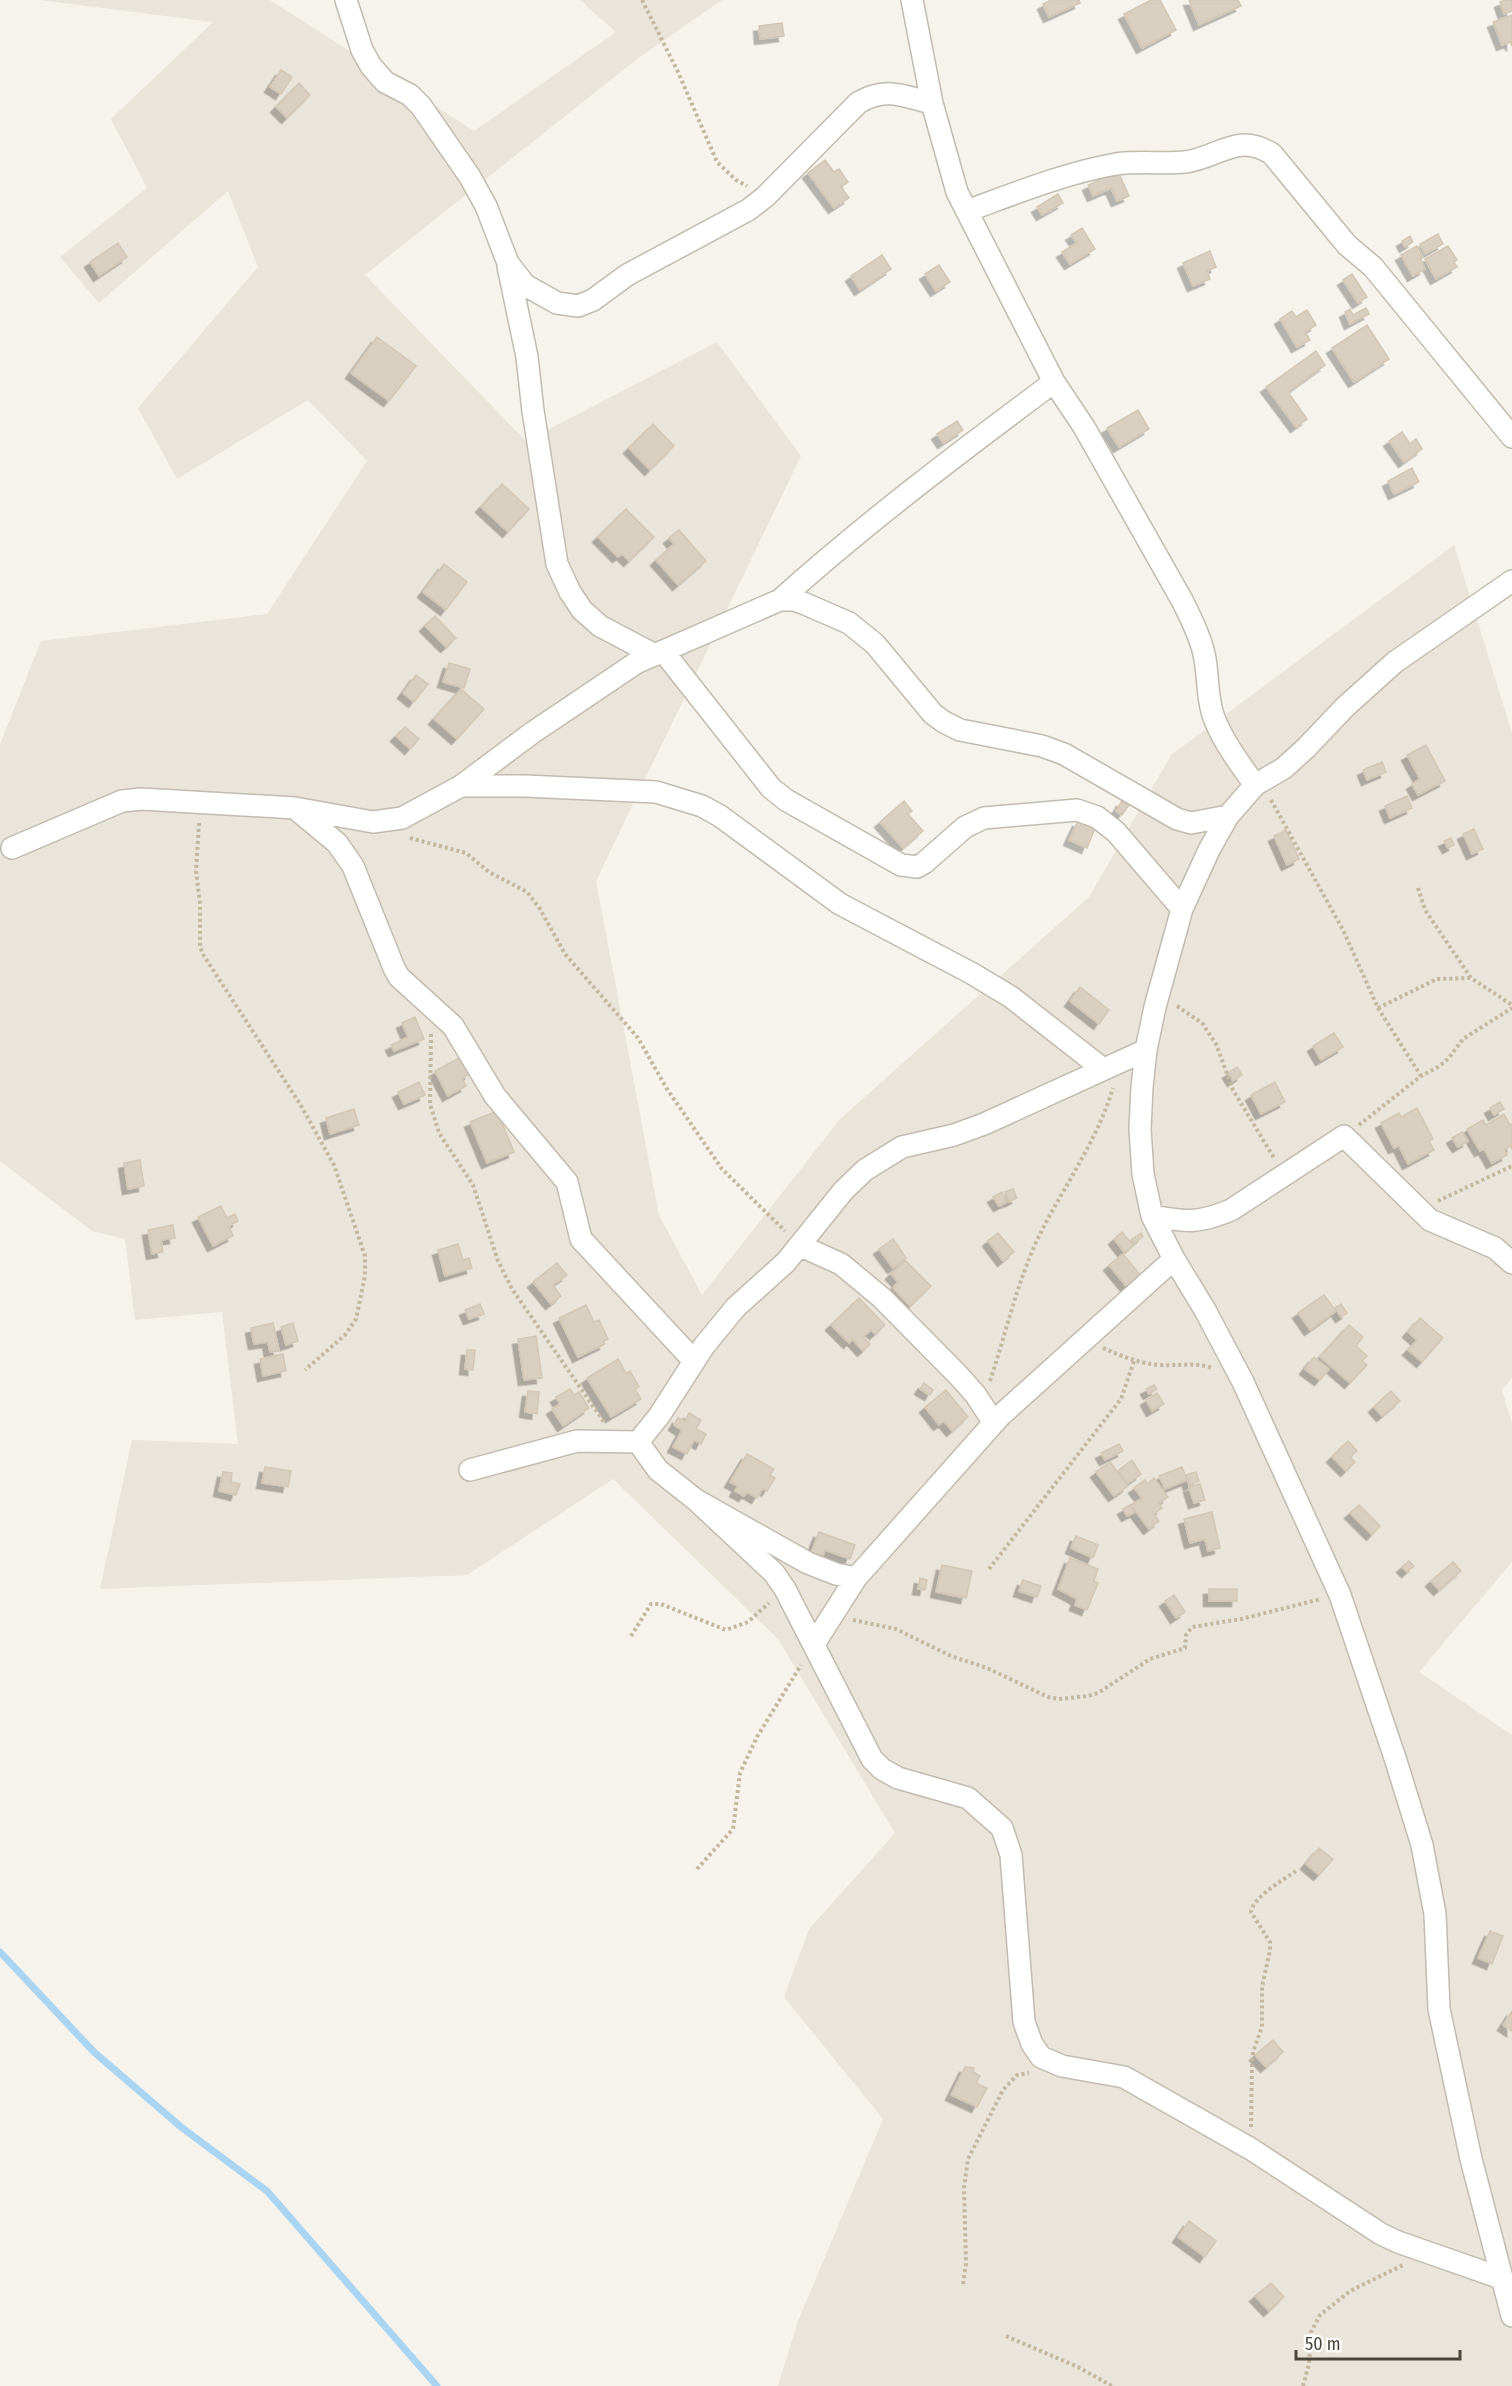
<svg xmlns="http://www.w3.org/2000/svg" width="1512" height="2386" font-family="'Fira Sans Condensed',sans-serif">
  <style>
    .residential { fill: #eae5da }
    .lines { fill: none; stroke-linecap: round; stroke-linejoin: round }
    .stream { stroke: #a9d4f2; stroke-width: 7 }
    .building { fill: #d8cfc1; stroke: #d3c7b4; stroke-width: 1.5; filter: url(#shadow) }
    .minor-casing { stroke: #c2bbae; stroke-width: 24 }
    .path { stroke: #c4b79f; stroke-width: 4; stroke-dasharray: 3 3; stroke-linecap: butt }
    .minor { stroke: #fff; stroke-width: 21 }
  </style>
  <defs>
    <filter id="shadow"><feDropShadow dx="-5.5" dy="5.5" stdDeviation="0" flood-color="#0004"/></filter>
  </defs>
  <rect width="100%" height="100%" fill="#f6f3ec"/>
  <path class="residential" d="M39,0H270L474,131L616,32L580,0H722L637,59L365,275L526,441L717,342L801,456L596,881L659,1215L702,1295L840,1119L1089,897L1171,755L1454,545L1512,733V1378L1502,1390L1512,1423V1562L1419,1672L1512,1735V2386H778L798,2321L883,2119L784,1997L809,1929L895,1833L778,1639L613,1479L467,1575L100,1589L132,1440L238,1444L222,1312L135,1320L125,1239L92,1231L0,1161V744L41,641L267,614L367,461L308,400L177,479L138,408L258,267L228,191L99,303L60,257L147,188L111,119L213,22Z"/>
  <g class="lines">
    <path class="stream" d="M0,1952L94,2052L181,2127L267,2191L437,2386"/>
  </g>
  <path class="building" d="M1051,0H1079L1080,3L1049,17L1043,4Z
    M1151,0H1160L1176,30L1142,48L1124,14Z
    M1189,0H1238L1241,6L1199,25Z
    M1505,0H1512V11L1504,14L1500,2Z
    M1512,15V46L1510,42L1502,45L1493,22Z
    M782,23L784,36L760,39L759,26Z
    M281,70L292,77L281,94L270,87Z
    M299,83L310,95L287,118L276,107Z
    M825,160L834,172L839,169L848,182L841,187L849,198L834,208L808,173Z
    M1118,171L1129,196L1117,201L1111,188L1093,196L1088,185Z
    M1058,194L1063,203L1042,215L1037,207Z
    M1082,228L1095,249L1070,264L1062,252L1077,243L1071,235Z
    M1438,234L1443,244L1425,254L1420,244Z
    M1410,236L1413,242L1405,247L1402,241Z
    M118,243L127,257L99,276L90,262Z
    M1417,246L1423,257L1420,258L1425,269L1413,276L1401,255Z
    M1448,246L1457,260L1454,262L1457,267L1436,279L1425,259Z
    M1210,251L1216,267L1207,271L1210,279L1193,286L1183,263Z
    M882,255L891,269L860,290L851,276Z
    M939,265L950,282L936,291L925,274Z
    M1352,274L1367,297L1358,303L1343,280Z
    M1366,308L1369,314L1350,324L1345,312L1350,309L1353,315Z
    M1307,310L1316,325L1305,332L1310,340L1297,347L1280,319L1292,311L1296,317Z
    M1367,325L1389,359L1354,382L1332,348Z
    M377,337L416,366L389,401L351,373Z
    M1316,351L1325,365L1288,392L1307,419L1296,427L1266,387Z
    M1138,410L1149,429L1119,447L1107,428Z
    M957,421L963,430L943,443L937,434Z
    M653,424L674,446L650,470L629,448Z
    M1402,432L1410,444L1416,439L1422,449L1404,462L1389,441Z
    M1412,468L1419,482L1394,494L1388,481Z
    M502,484L529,509L508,532L481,507Z
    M626,509L654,537L629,561L622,554L618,557L598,537Z
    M679,530L706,561L678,585L656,560L674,544L669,538Z
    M444,564L467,582L446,610L423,592Z
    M435,616L456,638L446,647L425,626Z
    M449,663L470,669L464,688L443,682Z
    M416,675L428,684L414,702L403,693Z
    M461,689L484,709L457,739L434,719Z
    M405,727L419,739L410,749L396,736Z
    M1426,745L1445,781L1418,795L1412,784L1420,779L1407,755Z
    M1382,762L1386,772L1367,780L1363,770Z
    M1407,796L1412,808L1390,818L1385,806Z
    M904,801L912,811L908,814L923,831L903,848L880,822Z
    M1122,801L1129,805L1122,815L1116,811Z
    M1078,821L1095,828L1087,848L1069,840Z
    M1474,829L1483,849L1472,854L1463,834Z
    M1286,830L1299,859L1287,865L1274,836Z
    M1451,838L1454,845L1448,848L1444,841Z
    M1080,987L1109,1010L1099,1024L1070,1001Z
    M415,1017L424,1039L394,1051L391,1045L408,1037L402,1023Z
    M1334,1033L1343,1047L1321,1060L1313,1046Z
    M461,1057L470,1074L462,1078L466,1086L448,1096L435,1071Z
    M1237,1067L1242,1075L1233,1081L1228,1073Z
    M419,1082L425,1095L404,1104L398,1092Z
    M1275,1082L1285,1102L1261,1114L1251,1095Z
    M1500,1102L1504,1109L1494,1115L1490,1108Z
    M1417,1108L1433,1139L1429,1141L1434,1150L1408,1164L1399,1146L1394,1148L1381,1123L1399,1113L1401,1117Z
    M354,1109L359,1125L330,1134L326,1118Z
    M497,1111L514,1152L487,1163L470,1122Z
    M1504,1114L1510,1125L1512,1124V1149L1510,1146L1504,1150L1507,1155L1492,1163L1484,1149L1480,1151L1467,1129L1483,1120L1486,1125Z
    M1462,1132L1468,1141L1458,1147L1452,1138Z
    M140,1160L144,1186L128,1189L124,1163Z
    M1013,1189L1017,1198L1009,1202L1005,1192Z
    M1002,1192L1007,1202L999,1206L993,1197Z
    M221,1206L227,1218L235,1214L238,1221L229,1226L233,1236L213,1246L198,1217Z
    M173,1225L175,1238L161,1240L163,1252L152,1254L148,1230Z
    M1122,1232L1133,1245L1125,1253L1114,1239Z
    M998,1233L1014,1252L1003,1261L988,1241Z
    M1141,1233L1143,1236L1134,1244L1131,1240Z
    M893,1239L906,1258L893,1268L879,1249Z
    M458,1244L463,1260L469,1258L472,1268L445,1276L438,1250Z
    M1123,1254L1146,1282L1132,1293L1109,1265Z
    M905,1260L931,1286L910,1306L893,1288L898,1282L891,1274Z
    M557,1263L567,1275L553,1285L561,1296L551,1304L533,1282Z
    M1324,1295L1336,1311L1310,1330L1298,1313Z
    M859,1298L885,1325L875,1334L871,1330L863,1337L870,1344L863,1351L852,1339L849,1343L831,1325Z
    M480,1304L484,1314L469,1319L465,1310Z
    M1341,1304L1347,1313L1341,1317L1335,1308Z
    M586,1305L594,1322L599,1320L608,1339L603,1341L605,1344L578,1357L559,1318Z
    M1420,1318L1443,1338L1422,1362L1408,1350L1417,1340L1408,1332Z
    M273,1323L279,1351L270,1352L268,1342L254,1344L251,1328Z
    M293,1323L298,1341L286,1345L281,1327Z
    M1349,1325L1363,1337L1356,1346L1367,1356L1362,1361L1367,1365L1350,1383L1320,1357Z
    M536,1336L542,1378L524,1380L518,1339Z
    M467,1350H475L473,1370L465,1369Z
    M283,1354L286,1371L263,1376L260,1359Z
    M1314,1357L1329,1369L1320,1380L1305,1369Z
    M618,1359L626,1373L630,1371L639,1387L635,1389L641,1399L611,1417L587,1378Z
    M924,1383L933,1390L930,1395L920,1389Z
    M1154,1385L1157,1389L1149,1394L1146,1389Z
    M570,1389L574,1395L579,1392L589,1408L563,1426L552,1409L560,1404L556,1397Z
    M946,1390L968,1417L952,1431L944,1421L939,1425L925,1407Z
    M528,1391L539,1392L537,1414L525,1412Z
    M1391,1391L1400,1401L1382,1416L1374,1407Z
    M1157,1393L1164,1404L1152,1411L1146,1400Z
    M689,1413L701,1420L696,1429L706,1434L701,1444L694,1440L687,1454L673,1447L682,1430L674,1425L678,1418L685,1421Z
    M1348,1441L1357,1451L1350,1457L1355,1462L1346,1471L1332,1457Z
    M1119,1444L1123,1451L1105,1460L1101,1453Z
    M747,1454L774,1469L770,1475L775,1478L767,1491L763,1488L757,1498L747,1492L744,1496L735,1491L738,1486L730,1482Z
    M1132,1460L1141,1474L1127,1484L1118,1471Z
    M1110,1462L1128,1486L1114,1496L1096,1472Z
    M265,1467L291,1471L288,1487L262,1483Z
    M1182,1467L1187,1480L1165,1489L1159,1476Z
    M223,1472L232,1473L231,1482L240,1484L236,1495L219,1491Z
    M1196,1472L1199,1481L1189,1485L1186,1475Z
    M1154,1478L1168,1497L1159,1503L1162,1508L1154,1514L1159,1521L1149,1529L1131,1505L1142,1498L1134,1488L1145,1480L1147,1484Z
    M1200,1484L1205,1500L1194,1503L1189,1487Z
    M1130,1505L1135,1512L1127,1516L1123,1509Z
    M1359,1505L1380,1526L1372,1535L1350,1513Z
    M1212,1512L1220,1548L1208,1551L1205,1539L1190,1543L1184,1519Z
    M819,1532L855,1545L850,1559L825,1550L821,1560L810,1556Z
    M1076,1536L1098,1545L1093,1558L1071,1548Z
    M1070,1558L1098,1569L1094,1581L1098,1583L1087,1610L1075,1605L1077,1599L1058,1589Z
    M1409,1561L1414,1566L1407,1572L1402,1567Z
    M1453,1562L1461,1571L1439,1590L1431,1581Z
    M942,1565L972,1571L966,1598L936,1592Z
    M920,1578L927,1580L925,1590L918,1589Z
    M1023,1580L1041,1586L1037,1597L1019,1591Z
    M1209,1589H1237V1601H1209Z
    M1174,1595L1185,1612L1176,1618L1165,1601Z
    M1319,1848L1333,1859L1319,1875L1306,1864Z
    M1490,1931L1503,1936L1492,1964L1478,1958Z
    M1512,2011V2031L1503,2025Z
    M1273,2040L1283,2052L1266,2067L1255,2055Z
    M965,2067L974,2068L973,2072L980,2076L976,2083L987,2088L977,2107L951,2095Z
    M1189,2221L1216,2241L1205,2257L1178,2237Z
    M1271,2283L1284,2297L1269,2311L1255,2296Z"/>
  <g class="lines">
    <g class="minor-casing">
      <path id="minor" d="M346,0L362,50L371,66L385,82L410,95L421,106L470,177L486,206L508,263L525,285L557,303L578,306L593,300L627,275L748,210L765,197L858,103C885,86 903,96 932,103
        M912,0L932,103L957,192L1054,382L1084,427L1183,602C1191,619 1200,635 1204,654C1209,675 1206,697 1214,718C1224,743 1240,764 1255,785
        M967,211C1016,193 1065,173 1116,164C1139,161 1162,164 1185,162C1220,157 1237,132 1272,154L1347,245L1373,267L1512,437
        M508,266L527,357L533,411L557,564L570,592L582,610L600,626L655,655
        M1512,581L1395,662L1345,707L1306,748L1284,768L1255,785L1228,816L1209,850L1182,909L1155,1007L1146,1050L1142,1087L1140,1129L1143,1174L1152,1216L1174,1259L1205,1310L1243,1382L1340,1595L1396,1761L1422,1845L1435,1914L1439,2009L1471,2159L1512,2316
        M780,600C867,522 960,452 1054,382
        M663,651L771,788L786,800L901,865L917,867L924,863L965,827L984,818L1077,810L1097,817L1116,832L1182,909
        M461,786H525L656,792L702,806L720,816L840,904L973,974L1011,997L1103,1069
        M297,810L337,843L353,866L394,968L399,977L453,1026L495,1096L567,1182L581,1239L694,1361
        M12,848L122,801L141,799L295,808L373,822L402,818L461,786L532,733L636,663L780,600H794L803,603L849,623L875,644L933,714L944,722L960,730L1042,746L1064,754L1177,819L1191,823L1228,816
        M1152,1216C1187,1222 1197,1224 1231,1210L1344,1136L1430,1220L1495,1248L1512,1263
        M801,1246L841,1264L882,1298L958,1375L975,1394L994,1423
        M638,1442L658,1470L696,1500L808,1563L836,1574L856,1578
        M470,1470L577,1441L638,1442L659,1416L704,1346L736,1307L786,1262L844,1190L865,1170L902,1147L954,1135L984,1124L1146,1050
        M696,1500L774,1573L785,1589L872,1759L882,1769L898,1778L968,1798L1002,1828L1011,1855L1024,2022L1032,2044L1041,2057L1062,2066L1124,2077L1251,2149L1381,2234L1398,2242L1501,2278
        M814,1644L856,1578L1000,1416L1174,1259"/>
    </g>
    <path class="path" d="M642,0L678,72L717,162L736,180L747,186
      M1271,800L1343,930L1378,1008L1421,1076
      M199,823L196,871L200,904V947L204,956L300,1104L334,1165L365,1256V1276L356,1319L345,1335L305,1370
      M410,838L466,853L489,872L527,892L540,909L565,954L638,1038L667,1089L722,1169L785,1231
      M1418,888L1425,910L1471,978L1512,1005
      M1177,1006L1202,1023L1216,1044L1233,1090L1274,1158
      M1378,1008L1437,979L1470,978
      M431,1034L430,1104L439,1133L473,1185L498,1261L512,1289L604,1422
      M1359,1125L1421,1076L1438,1067L1448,1059L1463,1039L1512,1008
      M1438,1201L1512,1166
      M1103,1348C1122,1356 1140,1364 1161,1365C1179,1366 1195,1362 1212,1368
      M990,1381C1006,1333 1017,1282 1039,1236C1064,1186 1097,1141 1113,1088
      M989,1569L1121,1399L1134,1361
      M853,1620L896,1629L951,1656L987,1668L1048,1697L1059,1699L1088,1696L1098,1693L1150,1659L1185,1648L1186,1635L1192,1627L1241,1619L1321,1599
      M631,1636L651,1604H661L726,1630L748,1622L769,1603
      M697,1869L733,1829L740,1773L757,1737L801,1665
      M1251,2127L1252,2065L1253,2052L1262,2027V1987L1270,1950V1942L1251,1912C1253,1897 1283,1880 1296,1871
      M963,2284L966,2264L964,2188L968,2159L1003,2090L1017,2075L1029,2073
      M1006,2336L1078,2367L1112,2386
      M1303,2386L1309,2364L1311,2332L1320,2315L1350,2291L1403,2265"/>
    <use href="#minor" class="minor"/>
  </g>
  <path d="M1296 2350v9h164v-9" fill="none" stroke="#4b4439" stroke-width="3"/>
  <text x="1305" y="2350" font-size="18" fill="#4b4439" stroke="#ffffff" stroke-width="4.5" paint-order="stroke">50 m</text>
</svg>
